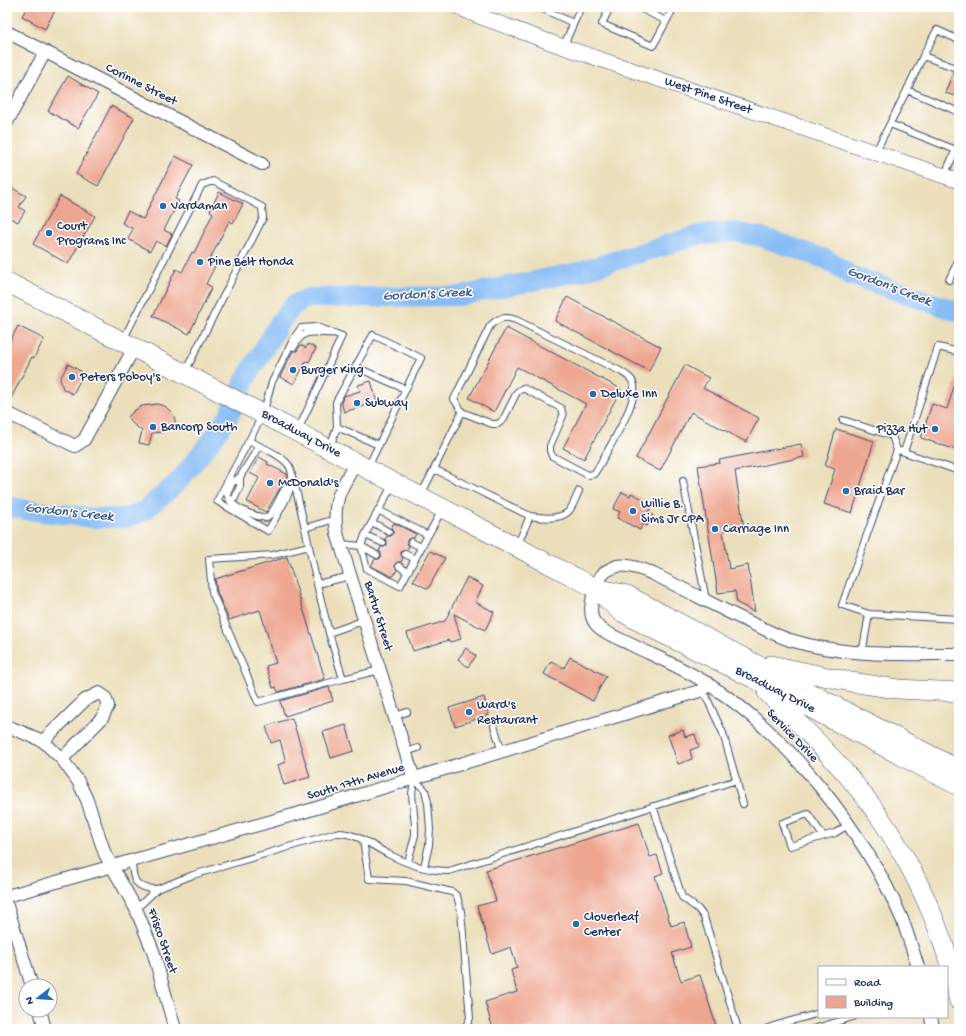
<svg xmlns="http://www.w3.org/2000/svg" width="966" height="1036" font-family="'Gochi Hand',sans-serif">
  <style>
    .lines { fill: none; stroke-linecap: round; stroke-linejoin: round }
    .river { stroke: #87bcf5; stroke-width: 20 }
    .building { fill: #eea690 }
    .service-casing { stroke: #3a496c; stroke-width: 8 }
    .minor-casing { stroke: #3a496c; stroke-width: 14 }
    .tertiary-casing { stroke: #3a496c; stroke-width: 16 }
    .primary-casing { stroke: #3a496c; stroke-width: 20 }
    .service { stroke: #fff; stroke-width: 6 }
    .minor { stroke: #fff; stroke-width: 12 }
    .tertiary { stroke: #fff; stroke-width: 15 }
    .primary { stroke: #fff; stroke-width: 19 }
    .poi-dot { fill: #1f6fb2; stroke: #fff; stroke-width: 1.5 }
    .labels { text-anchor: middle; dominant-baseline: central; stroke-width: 3; stroke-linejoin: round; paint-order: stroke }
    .street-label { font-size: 13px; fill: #1b2f5e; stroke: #fff }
    .poi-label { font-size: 13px; fill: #1b2f5e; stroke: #fff; text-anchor: start }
    .water-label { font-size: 14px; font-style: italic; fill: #3b598b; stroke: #fff }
  </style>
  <rect width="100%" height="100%" fill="#fff"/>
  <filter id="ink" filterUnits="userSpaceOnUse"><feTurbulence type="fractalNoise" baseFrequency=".025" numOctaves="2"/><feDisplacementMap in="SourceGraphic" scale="8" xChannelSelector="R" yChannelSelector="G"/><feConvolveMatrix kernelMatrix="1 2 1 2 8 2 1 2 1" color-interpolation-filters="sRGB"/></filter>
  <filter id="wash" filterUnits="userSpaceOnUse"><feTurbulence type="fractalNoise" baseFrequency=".012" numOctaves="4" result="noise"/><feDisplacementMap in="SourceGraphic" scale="16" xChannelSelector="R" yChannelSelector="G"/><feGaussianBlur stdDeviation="0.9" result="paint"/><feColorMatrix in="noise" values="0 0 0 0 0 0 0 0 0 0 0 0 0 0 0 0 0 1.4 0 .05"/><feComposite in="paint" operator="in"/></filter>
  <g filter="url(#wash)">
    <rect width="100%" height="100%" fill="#ebdfbb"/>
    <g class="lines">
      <path class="river" d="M7,506L26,510L94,518H126L144,511L178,482L212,440L229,416L245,380L282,319L295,304L309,298L459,296L578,272L699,235L734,232L762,237L828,260L850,275L959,312"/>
    </g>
    <g id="blocks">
      <path class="building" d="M27,7H57L45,29L22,16Z
        M953,72L959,73V97L945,93Z
        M68,76L98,94L78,128L48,111Z
        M111,106L134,118L98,186L76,174Z
        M175,156L193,165L175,199L179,201L164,230L172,234L166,246L156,241L150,251L128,239L133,229L122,223L128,211L143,219Z
        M7,185L26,196L19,207L25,211L18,222L7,216Z
        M219,192L243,204L233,223L229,221L209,261L216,264L206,284L212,287L189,334L153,316L176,269L182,272L192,252L194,253L213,213L210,211Z
        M60,196L95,216L68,264L33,244Z
        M567,297L661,347L649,371L555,321Z
        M18,326L44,339L34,358L32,357L7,406V347Z
        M506,328L621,389L584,459L563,448L586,404L517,367L494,412L469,398Z
        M308,344L316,348L309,362L306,361L294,384L280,377L293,351H297L301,345L306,348Z
        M68,364L84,373L73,394L63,389L60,379Z
        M685,365L709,378L703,388L759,418L746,442L691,412L660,471L636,458Z
        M957,377L959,378V451L921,438L932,404L947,409Z
        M371,381L377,402L344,412L341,402L344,396L360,391L358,385Z
        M157,404L165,406L173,414L176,423L162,432L152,433L149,445L139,443L142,431L132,423L128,417L135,410L142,406Z
        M836,429L874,441L852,513L824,504L835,469L825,466Z
        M801,444L804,457L735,471L744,528L723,531L729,569L748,565L755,612L737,603L735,591L718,593L698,466L720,463L719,460Z
        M259,457L268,462L267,464L287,474V476L266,512L247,502L259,478L250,473Z
        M622,492L630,496L631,493L647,501L646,504L651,507L648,513L653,515L647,526L643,524L640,530L617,518L620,512L613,509Z
        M394,523L416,534L414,538H410L407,540V543L409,546L407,550H404L401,552V555L403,558L401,562H398L395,564V567L397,570L393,577L371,566L375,559H379L381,557V553L379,551L381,547H384L387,545V542L385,539L387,536H391L393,534V530L391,528Z
        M430,551L445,558L428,589L413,581Z
        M287,557L325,679L278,692L276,687L273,688L266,666L276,663L260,610L229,620L217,592L215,579Z
        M467,577L483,586L475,602L494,612L485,630L454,614L461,639L450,642L449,640L413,651L407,633L445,621Z
        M466,648L476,656L468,667L458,659Z
        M570,657L606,676L593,701L544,674L551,661L564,668Z
        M329,687L333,701L285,716L280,701Z
        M484,697L489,715L455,726L449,708Z
        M292,718L310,777L284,785L278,765L286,762L280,740L271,743L266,726Z
        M346,725L354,751L331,758L323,732Z
        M683,730L685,737L695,734L699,747L690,750L692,759L678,764L668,735Z
        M639,823L650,857L657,855L663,873L655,876L671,926L684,922L691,947L672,953L681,981L700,975L717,1029H493L485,1002L517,992L511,970L517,968L511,947L492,954L477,906L496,901L486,870Z"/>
    </g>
  </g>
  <g filter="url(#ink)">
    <use href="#blocks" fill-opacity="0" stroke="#3a496c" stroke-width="1"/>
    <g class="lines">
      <g class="service-casing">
        <path id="service" d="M539,7L573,23
          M610,7L602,24L653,46L674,7
          M638,7L666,21
          M563,47L581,7
          M923,56L937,30L959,40
          M907,90L923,56L959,69
          M890,124L956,150
          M875,153L907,90L959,112
          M944,176L959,143
          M949,280L959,259
          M123,340L202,185L213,181L262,207L263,218L185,372
          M294,347C305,325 314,335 334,333
          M356,367L405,389
          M843,420L892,436L897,450L842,605L869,614L959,619
          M337,427L379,445
          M249,441C261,447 276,452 286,462C304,479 277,514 268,531L217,501L263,414L272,382L294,338L301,328L317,327L342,336L298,430
          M259,446L240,477V486L235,498L230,501C238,510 254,516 266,518C279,509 279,490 292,482
          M330,447L337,427L336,402L373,335L421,358L368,467
          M901,451L959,471
          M904,452L938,347L959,352
          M434,469L462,412L454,399L490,326C498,317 506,316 516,320L620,371C626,375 633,378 634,386C637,404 608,449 599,466L594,474L588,475L552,456L550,451V446L563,416L561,408L523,388L517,392L503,420L498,424H492L462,412
          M294,481L305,528L335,519
          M683,481L706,600
          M421,495L434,469L530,516C541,518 559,520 568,512C573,507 576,497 579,491
          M230,501L227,494L232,483L240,477
          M378,510L428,535
          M372,522L389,532
          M305,528L317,584L351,576
          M365,535L383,543
          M411,542L421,547
          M341,544L361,546L367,569L400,586L442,510
          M309,546L273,555L209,559L212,592L258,702L343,679
          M517,546L530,516
          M405,554L415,559
          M377,555L361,546L365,535L393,484
          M399,566L407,572
          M317,584L329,633L343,679L380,670
          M329,633L365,620
          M862,654L869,614
          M703,690L723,733L743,804
          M395,716L407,712
          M494,726L502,752
          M406,752L418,748
          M414,779L425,790L428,803L430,829L429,845L424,867
          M653,806L682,897L698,909L704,917L738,1029
          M823,836L808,814L782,823L790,846L835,833L848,825
          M363,840L369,879L406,881L452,892L457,896L461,911L470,1018L466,1026L461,1029
          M132,860C132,880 135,889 157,889
          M408,862L415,835V825L412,794L414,779
          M136,909L157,889L193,875L336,833C356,832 372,846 390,855C408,864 429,871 449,871L737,780
          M766,1029C783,1022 801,1019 819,1013
          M813,1029L853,1017"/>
      </g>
      <g class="minor-casing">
        <path id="minor" d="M7,32L262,164
          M7,122L45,52
          M7,413L75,446L84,440L134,348
          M356,463C340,489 332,501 337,533L414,779
          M7,726L43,741L62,759L78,781L87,800L105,854L136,909L153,951L175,1029
          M43,741L85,700L99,693L105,697L108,706L102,718L62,759
          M7,896L300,813L703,690L708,683
          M7,906L32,986
          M918,967C913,951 908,935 902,919C865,833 788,734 708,684C685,669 659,658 634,646C623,640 602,633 595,623C586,612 595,580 605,572C607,570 615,567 617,566C628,564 644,570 653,574C689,591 724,611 760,627C770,632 780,637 790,640C845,657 902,654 959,654
          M40,1010L45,1029
          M931,1017L933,1029"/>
      </g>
      <g class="tertiary-casing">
        <path id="tertiary" d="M458,7L476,15L558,45L959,181"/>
      </g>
      <g class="primary-casing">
        <path id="primary" d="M7,282L251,408L595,588L620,611L651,628L753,678L959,786
          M596,588L627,595L785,680L959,770
          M771,665L851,682L897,689L959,692
          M767,692C796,721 827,750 853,782C905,845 942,921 959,1001"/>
      </g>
      <use href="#service" class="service"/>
      <use href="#minor" class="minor"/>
      <use href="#tertiary" class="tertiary"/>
      <use href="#primary" class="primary"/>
    </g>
  </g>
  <g class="poi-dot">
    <circle cx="163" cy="206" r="4"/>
    <circle cx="49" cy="233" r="4"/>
    <circle cx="200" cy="262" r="4"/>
    <circle cx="293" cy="370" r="4"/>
    <circle cx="72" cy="377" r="4"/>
    <circle cx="593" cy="394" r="4"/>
    <circle cx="357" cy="403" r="4"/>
    <circle cx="153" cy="427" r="4"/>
    <circle cx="935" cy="429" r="4"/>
    <circle cx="270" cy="483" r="4"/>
    <circle cx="846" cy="491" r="4"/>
    <circle cx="633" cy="511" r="4"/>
    <circle cx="715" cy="529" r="4"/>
    <circle cx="469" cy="712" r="4"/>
    <circle cx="576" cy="924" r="4"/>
  </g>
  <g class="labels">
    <g class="street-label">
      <text transform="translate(141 85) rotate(27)">Corinne Street</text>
      <text transform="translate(708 96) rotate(19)">West Pine Street</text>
      <text transform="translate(301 434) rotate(28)">Broadway Drive</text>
      <text transform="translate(378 616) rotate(73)">Bartur Street</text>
      <text transform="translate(775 690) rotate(27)">Broadway Drive</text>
      <text transform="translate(792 736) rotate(46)">Service Drive</text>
      <text transform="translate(356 782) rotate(-17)">South 17th Avenue</text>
      <text transform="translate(162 941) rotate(71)">Frisco Street</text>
    </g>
    <g class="poi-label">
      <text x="171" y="206">Vardaman</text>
      <text x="57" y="226">Court<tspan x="57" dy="15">Programs Inc</tspan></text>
      <text x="208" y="262">Pine Belt Honda</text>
      <text x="301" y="370">Burger King</text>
      <text x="80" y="377">Peters Poboy's</text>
      <text x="601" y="394">Deluxe Inn</text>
      <text x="365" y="403">Subway</text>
      <text x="161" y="427">Bancorp South</text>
      <text x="927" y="429" text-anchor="end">Pizza Hut</text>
      <text x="278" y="483">McDonald's</text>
      <text x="854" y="491">Braid Bar</text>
      <text x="641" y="504">Willie B.<tspan x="641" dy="15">Sims Jr CPA</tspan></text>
      <text x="723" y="529">Carriage Inn</text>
      <text x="477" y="705">Ward's<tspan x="477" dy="15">Restaurant</tspan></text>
      <text x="584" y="917">Cloverleaf<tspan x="584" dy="15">Center</tspan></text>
    </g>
    <g class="water-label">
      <text transform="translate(889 287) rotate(21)">Gordon's Creek</text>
      <text transform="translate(427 295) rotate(-3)">Gordon's Creek</text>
      <text transform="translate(69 513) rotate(6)">Gordon's Creek</text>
    </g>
  </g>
  <rect width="966" height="1036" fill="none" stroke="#fff" stroke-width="24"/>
  <rect x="818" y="966" width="130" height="52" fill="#ffffff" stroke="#a4acbf"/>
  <rect x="826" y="979" width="20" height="6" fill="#ffffff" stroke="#a4acbf"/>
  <text x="854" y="986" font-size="12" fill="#1b2f5e">Road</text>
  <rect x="826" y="996" width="20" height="12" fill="#eea690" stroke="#a4acbf"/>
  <text x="854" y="1006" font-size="12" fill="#1b2f5e">Building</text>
  <g transform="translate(38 998) rotate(253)"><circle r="19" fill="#ffffff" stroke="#a4acbf"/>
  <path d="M0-3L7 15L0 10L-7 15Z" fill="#1f6fb2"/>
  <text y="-6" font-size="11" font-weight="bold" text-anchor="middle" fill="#1b2f5e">N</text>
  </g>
</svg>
